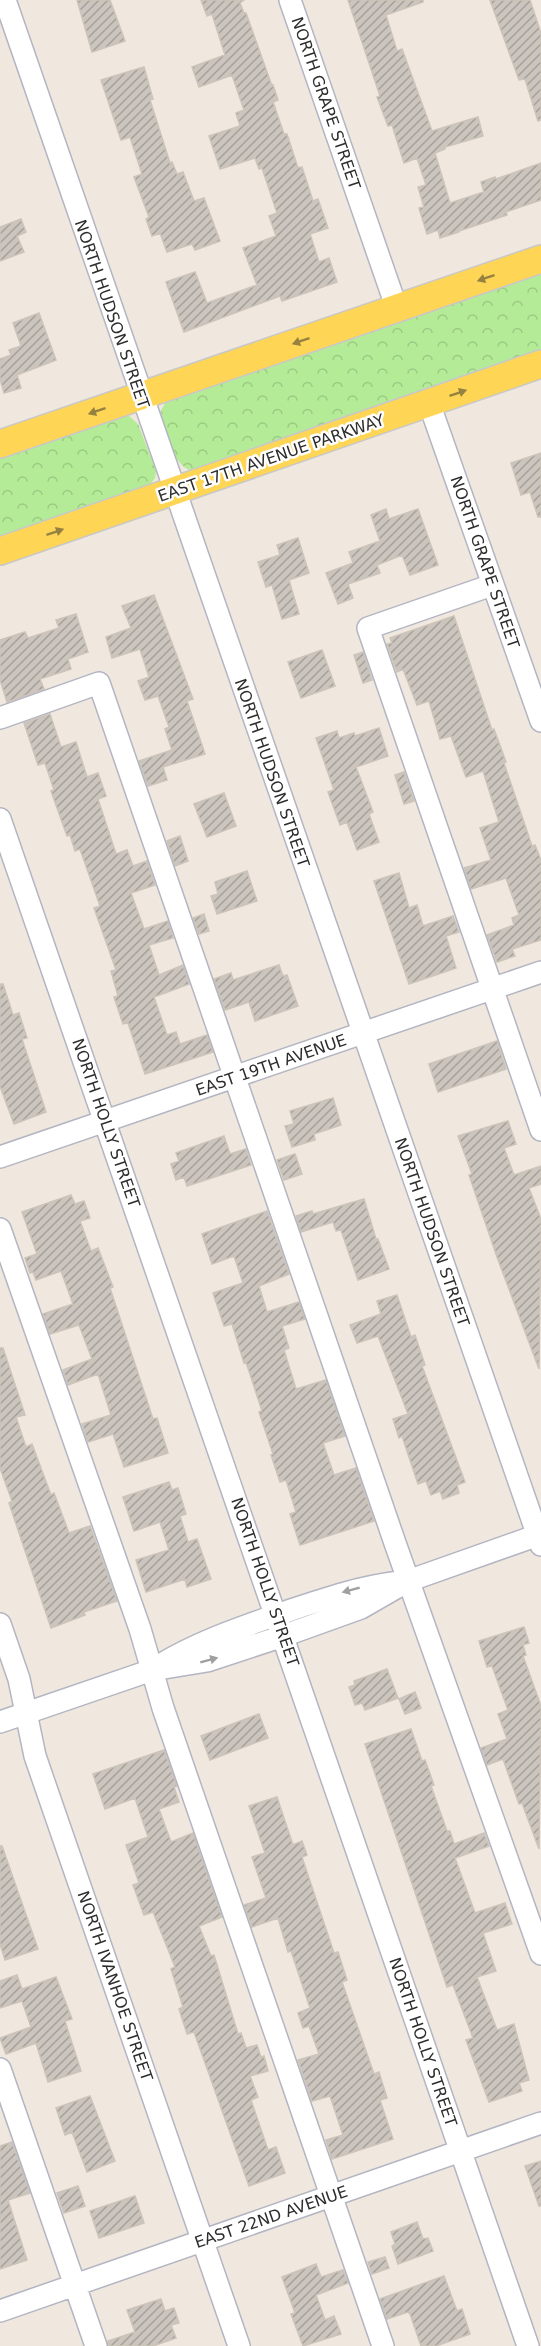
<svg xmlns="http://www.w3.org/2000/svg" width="541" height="2346" font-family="'DejaVu Sans',sans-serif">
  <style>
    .park { fill: url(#park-crowns) }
    .building { fill: url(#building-hatch); stroke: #ccc4b8; stroke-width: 1.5 }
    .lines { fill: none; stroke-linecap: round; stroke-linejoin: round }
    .minor-casing { stroke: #b3b5c2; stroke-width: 24 }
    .major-casing { stroke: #c8c8c8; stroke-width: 30 }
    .minor { stroke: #fff; stroke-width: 21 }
    .major { stroke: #fed555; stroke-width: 27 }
    .oneway { fill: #968141 }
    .oneway2 { fill: #a0a0a0 }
    .labels { text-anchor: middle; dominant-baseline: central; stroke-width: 5; stroke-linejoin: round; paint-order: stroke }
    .street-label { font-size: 16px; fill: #2d2d2d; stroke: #fff }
  </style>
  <defs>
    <pattern id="park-crowns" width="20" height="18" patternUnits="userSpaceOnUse" patternTransform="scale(1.5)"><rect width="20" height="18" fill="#b4eb97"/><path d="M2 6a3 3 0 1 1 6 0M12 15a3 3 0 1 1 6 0" fill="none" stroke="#9bca82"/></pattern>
    <pattern id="building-hatch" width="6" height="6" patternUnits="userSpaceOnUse" patternTransform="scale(1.5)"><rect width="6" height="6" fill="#cbc5be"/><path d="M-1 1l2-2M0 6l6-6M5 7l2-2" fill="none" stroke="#a5a09b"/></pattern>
  </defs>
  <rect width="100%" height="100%" fill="#f0e8df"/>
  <path class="park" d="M541,269V352L192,471C172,465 168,435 162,417L161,411L166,401Z
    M127,414L138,424L156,471L155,478L148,487L0,538V456Z"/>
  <path class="building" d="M77,0H110L125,41L92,52Z
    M201,0H244L240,3L244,13H246L272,86L273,85L278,100L273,102L284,134H287L298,168L302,167L313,201L318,199L328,228L310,234L319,262L329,258L337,282L282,301L280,296L184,332L166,282L195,272L207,303L257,285L243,248L276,236L269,216L277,213L262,168L259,169L255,158L220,169L209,136L240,126L236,113L244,110L232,75L199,87L192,67L225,55L212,14L207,16Z
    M348,0H423V2L386,15L397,51L402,49L432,131L478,117L483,136L445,147V149L435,153L450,203L484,192L481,182L495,177L496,179L541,163V200L506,212L507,215L459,231V232L440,238L438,230L427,234L419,208L424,207L418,187L426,185L417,158L404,163L392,125L388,126L377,97L380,96Z
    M490,0H530L541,33V120L538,121L525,79L519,80Z
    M144,67L153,99L150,100L170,163L172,162L177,174L183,172L194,201L204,198L220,241L195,250L192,244L167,252L160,233L152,236L146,219L149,217L134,177L142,174L130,137L121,140L101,80Z
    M21,219L26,232L17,236L24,252L0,261V227Z
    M39,313L56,360L17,375L21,388L4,393L0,379V359L11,355L9,350L21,346L13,323Z
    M541,453V517H538L530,492L521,495L511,463Z
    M386,509L389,519L418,509L438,565L410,575L402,555L377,565L380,573L348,584L353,598L338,604L326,573L353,563L349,552L380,541L371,515Z
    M298,538L309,573L289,580L299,614L282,619L272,585L266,587L258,562L280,555L277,545Z
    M154,595L193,699L187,701L205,754L163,767L167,780L148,786L139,761L172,750L165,729L169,727L158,696L145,700L138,681L149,677L140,649L112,658L106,637L131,628L122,606Z
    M76,614L88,652L68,659L71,669L40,679L44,689L7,702L0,680V640L25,632L28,638L59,628L56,620Z
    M454,616L492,730L494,729L506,762L504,763L532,846L535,845L541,860V940L512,949L515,956L497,962L487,935L514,925L512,918L519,915L506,878L471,889L464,868L491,860L480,828L499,822L483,771L466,777L451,736L440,739L429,701L417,705L403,669L397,672L387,644L392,643L390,638Z
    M322,650L335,686L301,698L288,662Z
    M363,652L372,680L363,683L354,655Z
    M50,714L61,747L76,742L87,777L98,773L106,796L98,799L116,854L127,850L133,866L147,861L155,885L131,893L144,929L168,921L173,938L149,945L159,975L183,965L189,984L154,997L167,1035L176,1032L180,1044L207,1035L213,1052L145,1074L128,1023L123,1024L114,997L118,996L111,971L116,970L94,908L100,906L80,849L75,851L70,835L67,836L51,791L54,790L45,763L38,765L24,723Z
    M379,728L388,756L356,767L373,812L369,814L379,842L357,850L347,822L340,825L328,792L334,790L316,738L337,731L339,738L354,733L355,736Z
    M404,772L414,801L404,804L395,775Z
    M224,793L236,826L207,837L194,804Z
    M180,836L188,861L175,866L167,841Z
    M247,871L257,901L217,914L211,896L218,894L215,882Z
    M399,873L409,908L417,905L423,926L453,916L459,932L446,936L456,968L409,984L374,881Z
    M204,914L209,931L199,934L193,918Z
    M279,965L283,976L287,975L298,1006L255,1021L249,1002L225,1010L214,979L231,973L233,980Z
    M0,984H3L13,1015L19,1013L27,1038L22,1039L46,1112L14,1124L0,1086Z
    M497,1041L506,1069L438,1092L429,1064Z
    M333,1098L341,1125L314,1134L315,1140L292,1147L285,1126L294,1124L290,1111Z
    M508,1121L516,1144L504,1148L514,1175L541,1166V1184L529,1188L541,1219L539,1369L497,1257L469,1175L472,1174L458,1136Z
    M224,1136L230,1154L246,1149L251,1165L187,1186L184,1177L176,1180L171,1164L179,1161L176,1153Z
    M295,1154L302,1174L284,1180L277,1160Z
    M71,1195L75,1204L84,1201L90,1218L80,1221L91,1251L98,1248L113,1287L110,1288L153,1419L157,1418L168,1453L124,1467L113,1434L88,1442L82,1424L111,1415L98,1374L68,1385L63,1370L92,1359L79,1325L50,1334L43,1314L73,1304L61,1271L36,1280L33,1272L30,1273L25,1258L37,1254L22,1212Z
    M364,1199L376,1239H378L389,1269L358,1280L341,1230L336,1231L333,1222L301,1232L296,1216L312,1211L313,1214Z
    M267,1211L289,1274L259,1286L267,1312L299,1302L305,1319L282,1326L289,1348L284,1350L296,1389L326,1380L345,1436L323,1443L334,1475L356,1468L374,1521L300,1545L290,1514L296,1512L286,1480L280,1482L271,1455L273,1454L259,1412L262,1411L246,1362L244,1363L232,1324L224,1326L213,1293L243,1283L234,1256L212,1264L202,1234Z
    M397,1295L411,1337L415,1335L425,1365L422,1366L465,1482L457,1485L459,1493L443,1499L440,1491L431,1495L426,1481L418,1484L402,1436L399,1438L393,1419L408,1414L378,1336L357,1343L350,1325L381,1314L377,1301Z
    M0,1348H3L25,1415L16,1417L26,1447L32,1444L51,1495L54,1493L69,1533L90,1526L117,1601L84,1612L85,1615L51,1628L9,1503L12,1501L0,1468Z
    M169,1482L172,1490L178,1488L186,1514L180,1516L188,1542L197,1539L211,1579L187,1587L185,1579L146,1592L136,1560L169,1550L160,1522L134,1531L123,1497Z
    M524,1627L529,1643L523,1645L526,1655L523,1656L541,1706L539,1849L522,1803L519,1804L503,1759L487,1765L481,1748L507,1739L498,1714L508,1710L492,1666L487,1667L479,1641Z
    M387,1669L398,1698L365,1710L362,1703L355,1705L349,1687L355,1685L354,1681Z
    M415,1692L421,1708L405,1714L399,1699Z
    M259,1714L268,1738L210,1760L201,1736Z
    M411,1729L422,1761L425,1760L434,1785L431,1786L447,1831H450L454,1844L484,1833L489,1846L455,1858L475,1913L505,1903L512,1924L483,1933L496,1971L477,1977L497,2030L514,2024L529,2080L519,2083L522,2091L489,2102L466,2040L473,2038L453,1985L447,1987L365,1744Z
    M164,1750L177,1786L174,1787L179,1802L159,1809L171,1842L193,1833L222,1917L199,1926L211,1956L214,1955L238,2034L241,2033L246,2048L257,2045L261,2057L264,2056L268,2071L250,2076L258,2097L251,2100L268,2150L276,2147L285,2173L249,2186L194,2032L187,2034L179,2009L183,2007L171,1969L175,1967L153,1912L144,1915L133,1885L139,1883L126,1845L148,1837L135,1798L105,1809L93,1774Z
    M277,1797L293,1845L302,1841L307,1855L302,1857L334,1953L338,1952L347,1980L342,1982L374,2074L379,2072L387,2098L380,2100L393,2139L332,2159L326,2140L343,2135L330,2096L312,2101L298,2060L319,2054L309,2026L303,2028L298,2013L310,2008L291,1951L288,1952L278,1918L252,1927L244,1905L266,1898L252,1857L265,1853L249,1806Z
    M0,1846H2L38,1949L5,1960L0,1944Z
    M17,1975L22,1989L56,1977L72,2019L65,2021L81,2071L48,2082L36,2043L6,2054L0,2038L31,2027L22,2001L0,2008V1981Z
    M90,2096L115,2161L87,2172L72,2132L65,2135L56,2108Z
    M12,2142L30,2193L8,2200L27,2260L0,2269V2146Z
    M541,2161V2206H539L525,2166Z
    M78,2186L85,2206L64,2213L57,2193Z
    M135,2196L144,2223L99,2238L90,2211Z
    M417,2222L423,2239L428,2238L433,2251L398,2264L392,2246L395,2244L391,2232Z
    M385,2257L389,2268L372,2274L368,2262Z
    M316,2264L321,2277L343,2270L348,2283L316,2295L325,2320L334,2316L341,2334L303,2346L291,2314L295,2313L282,2277Z
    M444,2276L457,2311L462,2309L470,2334L436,2346H421L410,2314L408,2312L387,2319L380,2299Z
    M161,2299L165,2311L174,2308L179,2323L171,2325L176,2338L153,2346H108V2341L135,2332L127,2310Z"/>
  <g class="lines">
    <g class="minor-casing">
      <path id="minor" d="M5,0L541,1545
        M290,0L397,309
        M429,403L541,721
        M492,585L368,628L541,1130
        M0,718L99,683L395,1543L541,1954
        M0,819L528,2346
        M0,1157L541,972
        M0,1229L140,1629L163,1708L383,2346
        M0,1624L19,1679L35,1756L239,2346
        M160,1665C198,1642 237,1629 279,1614C321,1600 354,1588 399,1582
        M0,1722L152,1670L207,1661L283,1636L361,1608L408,1581L541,1534
        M0,2069L96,2346
        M0,2311L541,2123"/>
    </g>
    <g class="major-casing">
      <path id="major" d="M0,444L541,259
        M0,551L541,364"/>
    </g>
    <use href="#minor" class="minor"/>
    <use href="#major" class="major"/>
  </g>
  <defs><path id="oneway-solid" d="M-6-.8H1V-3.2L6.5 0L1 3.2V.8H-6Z" transform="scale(1.5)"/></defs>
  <g class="oneway">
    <use href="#oneway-solid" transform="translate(486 278) rotate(161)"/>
    <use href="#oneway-solid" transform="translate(301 341) rotate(161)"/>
    <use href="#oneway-solid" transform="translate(458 393) rotate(-19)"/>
    <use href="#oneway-solid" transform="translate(97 411) rotate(161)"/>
    <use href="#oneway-solid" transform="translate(55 532) rotate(-19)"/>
  </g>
  <g class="oneway2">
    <use href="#oneway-solid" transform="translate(351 1590) rotate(165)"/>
    <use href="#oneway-solid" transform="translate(209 1660) rotate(-15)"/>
  </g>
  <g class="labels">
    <g class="street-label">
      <text transform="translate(326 103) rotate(71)">NORTH GRAPE STREET</text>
      <text transform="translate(112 314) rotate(71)">NORTH HUDSON STREET</text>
      <text transform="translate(271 458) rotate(-19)">EAST 17TH AVENUE PARKWAY</text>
      <text transform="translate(485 562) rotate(71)">NORTH GRAPE STREET</text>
      <text transform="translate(272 773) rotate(71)">NORTH HUDSON STREET</text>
      <text transform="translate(271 1065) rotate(-19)">EAST 19TH AVENUE</text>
      <text transform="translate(106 1123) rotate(71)">NORTH HOLLY STREET</text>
      <text transform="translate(432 1232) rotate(71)">NORTH HUDSON STREET</text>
      <text transform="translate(265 1582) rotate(71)">NORTH HOLLY STREET</text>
      <text transform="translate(115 1986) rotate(71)">NORTH IVANHOE STREET</text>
      <text transform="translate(423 2042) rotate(71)">NORTH HOLLY STREET</text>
      <text transform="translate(271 2217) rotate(-19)">EAST 22ND AVENUE</text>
    </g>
  </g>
</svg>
